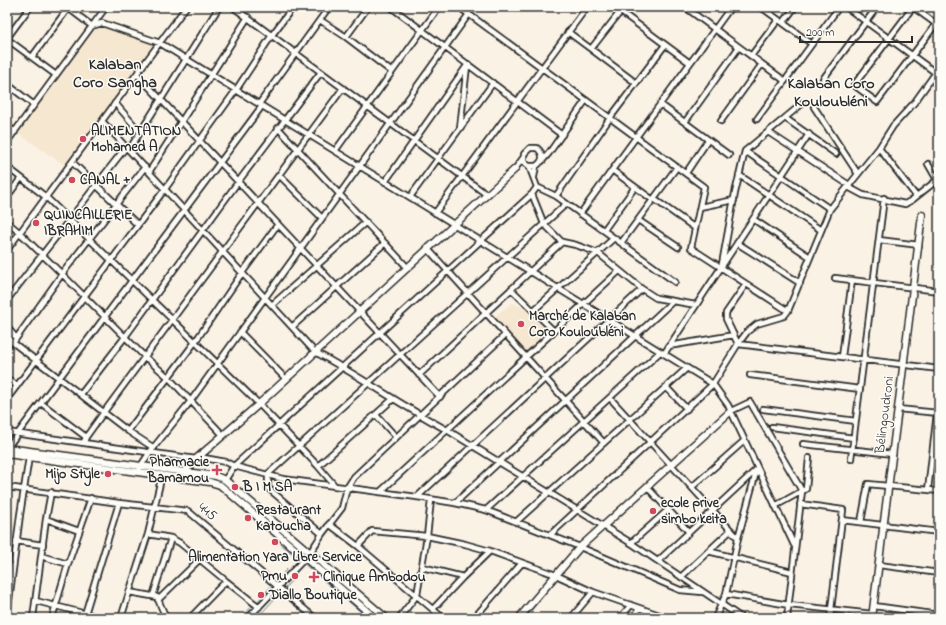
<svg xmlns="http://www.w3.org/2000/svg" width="946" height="625" font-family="'Indie Flower',sans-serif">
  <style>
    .built { fill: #f6e7d0 }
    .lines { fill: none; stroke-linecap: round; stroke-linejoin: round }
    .stream { stroke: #6f89a5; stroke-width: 1 }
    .street-casing { stroke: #2b2b2b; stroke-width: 8 }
    .secondary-casing { stroke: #2b2b2b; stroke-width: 9 }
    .street { stroke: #fdfcf7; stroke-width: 4.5 }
    .secondary { stroke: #fdfcf7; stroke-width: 6 }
    .poi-dot { fill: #d1495b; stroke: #fdfcf7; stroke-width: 1.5 }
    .labels { text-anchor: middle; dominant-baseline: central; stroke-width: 3; stroke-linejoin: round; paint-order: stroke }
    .poi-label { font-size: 14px; font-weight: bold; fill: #2b2b2b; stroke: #fdfcf7; text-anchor: start }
    .street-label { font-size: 14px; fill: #2b2b2b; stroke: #fdfcf7 }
    .quarter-label { font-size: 16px; font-weight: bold; fill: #2b2b2b; stroke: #fdfcf7 }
  </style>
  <rect width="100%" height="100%" fill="#faf2e5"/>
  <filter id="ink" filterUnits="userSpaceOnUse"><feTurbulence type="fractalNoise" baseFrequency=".025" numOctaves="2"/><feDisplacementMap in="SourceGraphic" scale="8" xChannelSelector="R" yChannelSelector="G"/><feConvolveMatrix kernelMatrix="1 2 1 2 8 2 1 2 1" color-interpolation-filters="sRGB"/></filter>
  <g filter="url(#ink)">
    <path class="built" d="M97,27L114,30L153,45L146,61L67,167L18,133Z
      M512,303L527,309L550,330L527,355L493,318Z"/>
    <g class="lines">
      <path class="stream" d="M282,545L300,560
        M303,563L368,618
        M276,581L287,569
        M283,590L296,576
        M257,602L272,585
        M241,618L253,605
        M257,618L281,592
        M525,618L549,589"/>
      <g class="street-casing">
        <path id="street" d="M67,7L92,26L102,23L160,43L713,384L728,405L794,545
          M233,7L486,194
          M391,7L562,135
          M459,7L704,187L691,248L788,311
          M685,7L785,81
          M761,7L812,44
          M846,7L936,73
          M913,7L854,85L877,102L936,24
          M913,7L939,26
          M621,12L690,63
          M320,20L346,37L392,72
          M783,23L795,7
          M568,32L591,49L624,7
          M346,37L368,7
          M7,38L30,7
          M7,39L56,75
          M591,49L636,83
          M751,56L778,20
          M32,57L69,7
          M137,74L440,397
          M823,79L877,7
          M7,84L34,105
          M115,103L140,132
          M259,104L329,7
          M660,104L729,155
          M814,107L858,174
          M785,118L836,154
          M757,119L839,7
          M102,121L315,352C360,376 402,406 447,430L631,543L742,618
          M721,121L762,64
          M685,122L739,47
          M7,126L15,132
          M278,128L407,267
          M460,128L467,66
          M768,132L849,185
          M7,142L106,7
          M879,148L916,196
          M129,150L219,7
          M335,151L439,7
          M745,151L830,209
          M542,161L549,153L586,100
          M72,162L138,225
          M529,166L537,187L556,196L675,282
          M7,167L46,197L259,404L318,466L335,486
          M515,169L523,158
          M612,170L653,200
          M149,172L248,17
          M686,173L708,140
          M279,175L322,218
          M739,175L821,230
          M534,177L536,166C544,161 544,154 537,148H530L524,154V162L529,166H536
          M385,182L468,64
          M537,187L532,194L544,224L562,242L576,245L598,253L642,289L656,298L696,305
          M848,187L863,195L905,204L912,200L936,181V178L928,164
          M556,196L610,118L665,45
          M7,197L21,178
          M410,197L493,83
          M654,199L695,228
          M700,207L734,200
          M435,213L587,7
          M580,214L731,7
          M753,219L810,257
          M638,220L678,247
          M7,222L20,233L62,274L145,357L168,377L223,435
          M604,230L635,187
          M879,240L919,245
          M621,243L677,167
          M737,243L800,283
          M427,248L604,443
          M7,250L186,7
          M722,264L735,193L745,151L803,103
          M835,278L939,291
          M511,289L554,331
          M7,300L126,147
          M272,305L366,222
          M533,311L614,238
          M7,327L16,338
          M292,327L385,243
          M240,332L286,379
          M7,338L128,431L154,448
          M13,343L62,274L145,167
          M738,344L939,369
          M738,344L726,319V313L746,284
          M669,346L734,335
          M664,354L809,134
          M842,357L852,280
          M419,375L562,242
          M750,375L860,389
          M7,378L17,386
          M666,387L687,409
          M81,394L125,337L238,182L321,72
          M610,398L738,538
          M7,399L165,189L236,90L272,35L293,7
          M41,403L86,437
          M763,409L856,421
          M898,409L938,413
          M731,411L750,402L802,491L787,618
          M376,415L396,437
          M772,427L854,438
          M128,431L195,342L242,273L278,224
          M7,432L196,459L204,458L226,462L234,466L283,479L417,497L455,503L486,510L580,547L680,590L702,592
          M84,442L86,437L104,412L343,88
          M803,444L893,454
          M7,448L262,106
          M851,459L884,198
          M318,466L393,399
          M139,472L140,467L150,452L190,402L469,14
          M225,480L234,466L532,194
          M7,487L119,503L188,511L315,618
          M647,487L689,532
          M692,487L744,441
          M928,490L937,413
          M380,492L619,271
          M417,497L642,289
          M455,503L673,301
          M800,504L843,510L830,618
          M775,506L806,489L809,458
          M486,510L660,352
          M46,519L79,531
          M842,520L939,532
          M516,522L687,368
          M861,522L868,484L939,491
          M329,524L358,546L443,618
          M148,534L171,538L180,543L226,581L259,607
          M322,534L268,488V474L566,204
          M550,535L713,384L738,344L747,332L757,324L784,316L788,311L830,209L879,148L893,126L914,103L939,68
          M16,541L43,545
          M631,543L668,510
          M358,546L372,531L427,536L465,544L490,551L556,575L593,592L668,618
          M708,551L792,572
          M41,556L68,564
          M658,561L756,470
          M879,565L939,573
          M422,567L463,577
          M681,577L731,530
          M129,592L157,597L166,618
          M726,594L789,605L873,614
          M153,596L171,538
          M158,600L200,559
          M36,601L102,618
          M874,606L939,615
          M433,609L463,577L490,551
          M85,614L119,503
          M7,616L20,515L29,457
          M33,618L46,519L51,492
          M52,618L68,564L91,498
          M121,618L148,534L162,475
          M190,618L226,581
          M248,618L310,553L322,534L342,508L347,488L354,477L505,335
          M399,618L417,595L427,536L431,500
          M474,618L522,563
          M571,618L593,592
          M620,618L631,605
          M633,618L639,608
          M715,618L726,594L738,538L757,469"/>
      </g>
      <g class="secondary-casing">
        <path id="secondary" d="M7,448L216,476L225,480L386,618
          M7,454L210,482L220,485L226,490L375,618
          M184,472L196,459L259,404L515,169
          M519,618L580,547L731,411
          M872,618L922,215"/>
      </g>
      <use href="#street" class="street"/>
      <use href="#secondary" class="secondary"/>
    </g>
  </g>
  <g class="poi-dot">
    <circle cx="83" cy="139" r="4"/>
    <circle cx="72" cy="180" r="4"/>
    <circle cx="36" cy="223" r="4"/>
    <circle cx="521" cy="324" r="4"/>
    <path d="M215 464h4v4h4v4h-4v4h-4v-4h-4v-4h4z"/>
    <circle cx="108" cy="474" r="4"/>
    <circle cx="235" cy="487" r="4"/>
    <circle cx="653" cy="511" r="4"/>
    <circle cx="248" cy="518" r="4"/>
    <circle cx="275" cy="542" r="4"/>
    <circle cx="295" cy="576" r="4"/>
    <path d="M312 571h4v4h4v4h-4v4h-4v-4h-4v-4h4z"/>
    <circle cx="261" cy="595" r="4"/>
  </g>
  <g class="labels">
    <g class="poi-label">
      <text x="91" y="131">ALIMENTATION<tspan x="91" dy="16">Mohamed A</tspan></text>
      <text x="80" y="180">CANAL +</text>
      <text x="44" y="215">QUINCAILLERIE<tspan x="44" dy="16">IBRAHIM</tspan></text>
      <text x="529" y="316">Marché de Kalaban<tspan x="529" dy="16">Coro Kouloubléni</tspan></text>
      <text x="209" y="462" text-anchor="end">Pharmacie<tspan x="209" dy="16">Bamamou</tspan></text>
      <text x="100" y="474" text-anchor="end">Mijo Style</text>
      <text x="243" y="487">B I M SA</text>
      <text x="661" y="503">ecole prive<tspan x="661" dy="16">simbo keita</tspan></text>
      <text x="256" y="510">Restaurant<tspan x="256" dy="16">Katoucha</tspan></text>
      <text x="275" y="557" text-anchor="middle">Alimentation Yara Libre Service</text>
      <text x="287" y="576" text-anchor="end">Pmu</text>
      <text x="323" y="577">Clinique Ambodou</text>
      <text x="269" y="595">Diallo Boutique</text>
    </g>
    <g class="street-label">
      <text transform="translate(885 415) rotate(-83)">Bélingoudroni</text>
      <text transform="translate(207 512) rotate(38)">445</text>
    </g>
    <g class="quarter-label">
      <text x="115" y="65">Kalaban<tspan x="115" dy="18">Coro Sangha</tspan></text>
      <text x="831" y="84">Kalaban Coro<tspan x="831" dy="18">Kouloubléni</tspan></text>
    </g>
  </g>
  <rect width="946" height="625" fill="none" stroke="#fdfcf7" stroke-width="24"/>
  <rect x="12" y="12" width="922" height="601" fill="none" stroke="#2b2b2b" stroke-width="1.5" filter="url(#ink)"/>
  <path d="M800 36v6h112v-6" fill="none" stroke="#2b2b2b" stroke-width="2"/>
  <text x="806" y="36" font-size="12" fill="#2b2b2b" stroke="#fdfcf7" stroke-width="3" paint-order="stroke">200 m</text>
</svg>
